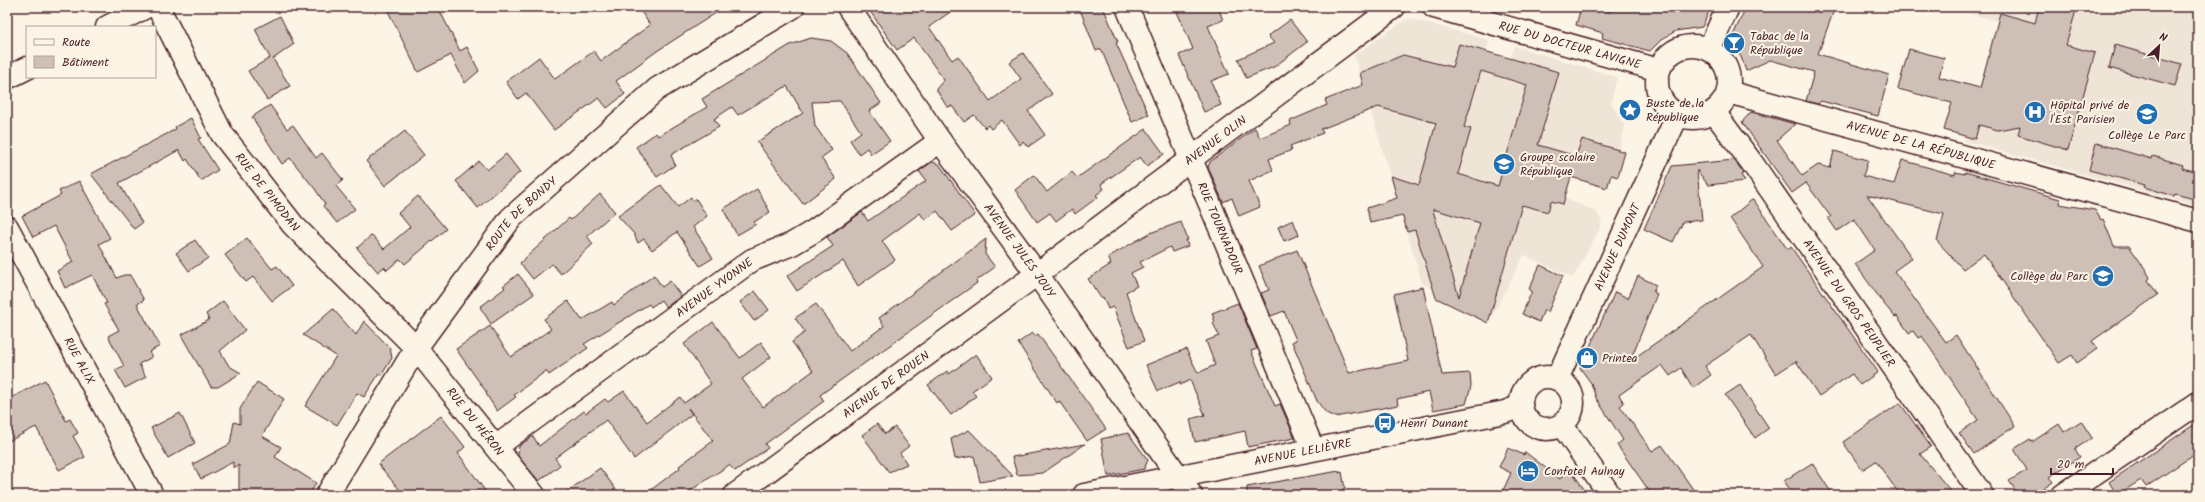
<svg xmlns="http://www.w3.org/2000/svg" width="2205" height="502" font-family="Kalam,sans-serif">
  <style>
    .built { fill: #eee5d7 }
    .building { fill: #cfc0b7; stroke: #4a1f2b; fill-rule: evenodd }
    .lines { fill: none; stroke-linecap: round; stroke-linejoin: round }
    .minor-casing { stroke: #4a1f2b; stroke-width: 25 }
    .tertiary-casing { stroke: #4a1f2b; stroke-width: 25 }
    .minor { stroke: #fcf5e5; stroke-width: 22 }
    .tertiary { stroke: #fcf5e5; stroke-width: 22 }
    .labels { text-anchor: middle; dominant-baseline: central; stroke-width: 4; stroke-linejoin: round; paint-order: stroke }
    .poi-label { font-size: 12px; fill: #4a1f2b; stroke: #fcf5e5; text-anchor: start }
    .street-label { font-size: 12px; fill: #4a1f2b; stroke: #fcf5e5 }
  </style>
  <rect width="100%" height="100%" fill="#fcf5e5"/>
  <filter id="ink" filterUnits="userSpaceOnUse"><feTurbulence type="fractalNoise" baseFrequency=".025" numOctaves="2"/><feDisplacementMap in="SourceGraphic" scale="8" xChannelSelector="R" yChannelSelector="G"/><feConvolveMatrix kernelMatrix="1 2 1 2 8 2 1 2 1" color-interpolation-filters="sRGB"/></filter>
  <g filter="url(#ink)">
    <path class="built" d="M1947,7H2198V206L1965,141L1997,21Z
      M1412,19L1489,40L1485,56L1509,63L1514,46L1617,77L1611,103L1625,127L1619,150L1625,152L1618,176H1611L1607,188L1571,177L1565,198L1597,212L1602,222L1599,230L1573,278L1524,255L1492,317L1422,283L1354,55L1405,20Z"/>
    <path class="building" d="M386,7H438L460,51L467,47L479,71L465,83L451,55L418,72Z
      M638,7H725L657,51L616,81L625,94L607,108L599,98L554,130L526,93L518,99L506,82L539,57L555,79L594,51L601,61L650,25Z
      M867,7H957L929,27L952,60L958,56L990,101L1021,79L1009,62L1023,53L1052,94L1028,111L1045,135L1028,147L1023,141L1020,145L1002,120L991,129L988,125L985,128L974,115L964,122L952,106L947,107L936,89L944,80L914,38L897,50Z
      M1079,7H1103L1118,42L1116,43L1149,115L1132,122L1101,49L1096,51Z
      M1175,7H1218L1223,20L1208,26L1229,74L1211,81L1221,105L1204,112L1179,55L1193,49Z
      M1581,7H1591L1610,12L1611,7H1711L1702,27L1676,31L1662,39L1650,51L1602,38L1603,33L1576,25Z
      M1746,7L1764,11V7H1835L1818,54L1889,75L1878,116L1821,101L1818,104L1806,101L1814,72L1770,60L1746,71L1741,57L1730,42Z
      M2039,7H2077L2066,45L2095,53L2068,150L2018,135L2020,126L1998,130L1979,125L1975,139L1944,130L1952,103L1898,89L1909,49L1944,58L1939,77L1980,88L2000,13L2035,23Z
      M280,16L294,44L273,59L290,86L267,100L248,71L270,58L255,29Z
      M1290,20L1307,42L1274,67L1246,78L1238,59L1274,43L1268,36Z
      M811,38L831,41L847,53L881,103L869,111L890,141L871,154L867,148L859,154L850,140L861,132L840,101L812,102L815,126L832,150L821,158L836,179L803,204L757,142L803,113L787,86L738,115L732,107L714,119L719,127L671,155L675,165L657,177L636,147L656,133L658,136L707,107L702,99L790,45Z
      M1459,44L1559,72L1538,145L1576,156L1582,139L1625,152L1618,177L1611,175L1607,188L1571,177L1563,204L1551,201L1548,212L1522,205L1488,323L1436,298L1415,230L1407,232L1403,216L1370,223L1367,208L1397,198L1391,176L1419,185L1436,123L1378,107L1321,129L1323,133L1290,146L1292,150L1269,159L1273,170L1249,181L1260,207L1239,216L1232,198L1223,202L1208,167L1210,162L1255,128L1260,138L1291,125L1290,121L1327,105L1325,100L1363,85L1360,73L1403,55L1452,67ZM1481,71L1527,85L1498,186L1458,174L1471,129L1464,127ZM1433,209L1480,223L1459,297L1434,214Z
      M2115,45L2182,64L2175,86L2109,68Z
      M270,105L287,129L293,125L316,158L322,153L343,180L336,186L355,209L337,223L323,206L325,204L315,189L290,158L282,164L252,117Z
      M1751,112L1795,124L1777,140L1802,176L1818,165L1830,168L1834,151L1868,160L1863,176L1894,184L1902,160L1955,175V172L1965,174V172L2060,199L2059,204L2095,210L2101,220L2103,219L2114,246H2129L2146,270L2150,278L2148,280L2158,295L2092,341L2097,349L2077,363L2072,355L2059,363L1984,254L1963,269L1937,241L1944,214L1867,195L1912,258L1894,271L1946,342L1956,335L2015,426L1974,454L1959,433L1978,420L1922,336L1918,338L1913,331L1909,333L1897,316L1895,317L1884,304L1855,264L1875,250L1854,219L1837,231L1828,218L1831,217L1806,183L1792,193L1742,122Z
      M191,118L201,138L198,139L218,170L201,181L187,159L185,161L179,150L119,183L142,223L134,229L91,174L176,129L175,127Z
      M1146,129L1164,154L1147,166L1140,157L1101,184L1104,189L1096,195L1098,197L1075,214L1072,209L1056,221L1050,213L1037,222L1015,190L1034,175L1047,192L1072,172L1077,178Z
      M405,131L424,155L385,186L366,161Z
      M2096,143L2152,159L2153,156L2183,165L2182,168L2198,172V200L2175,194L2174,196L2144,187L2145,185L2089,170Z
      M506,154L520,172L478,208L456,181L479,161L487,170Z
      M1734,160L1744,173L1741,175L1745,181L1708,185L1697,170L1702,220L1683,222L1673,242L1644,229L1672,166Z
      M932,162L939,164L975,215L952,231L937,211L925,220L920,213L882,241L895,260L858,286L843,261L797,291L787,276L833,246L827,237L862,212L868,221L926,181L919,171Z
      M79,181L110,238L99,244L117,278L124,275H130L144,300L137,304L160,346L149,352L152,357L139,364L146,377L125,388L115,370L124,366L108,336L119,330L104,304L107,303L92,275L65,288L57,271L73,262L54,226L33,237L22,216L61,195L59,191Z
      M661,185L678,207L691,197L693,201L696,199L707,216L693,227L713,258L700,266L677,232L652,250L644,239L638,243L634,234L618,216Z
      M757,189L770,212L754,222L756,224L737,235L723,209Z
      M600,194L615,212L587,236L593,244L561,274L552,264L533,279L520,263L569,218L571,220Z
      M418,196L446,229L405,264L400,259L387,270L384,267L378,272L357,248L372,235L384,249L410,227L398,213Z
      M1753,199L1788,250L1791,247L1878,372L1860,385L1852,374L1819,396L1796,361L1776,374L1751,335L1705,366L1711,375L1693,388L1681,368L1670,376L1662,365L1619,395L1624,403L1620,406L1652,451L1662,445L1697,495H1652L1617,445L1623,440L1596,398L1591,383L1580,368L1615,292L1628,298L1638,276L1656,285L1653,292L1657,294L1630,361L1763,267L1730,218Z
      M1293,220L1299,235L1284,241L1278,227Z
      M1181,222L1188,240H1186L1188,246L1172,252L1170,247L1140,262L1143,267L1131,273L1137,286L1126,292L1144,341L1129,347L1113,307L1108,309L1103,297L1101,298L1088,279L1111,264L1108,257L1150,233Z
      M247,238L272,269L277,266L292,286L272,301L253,277L246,282L225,255Z
      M986,239L985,254L995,267L976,281L977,283L820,395L824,401L765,444L768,448L735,471L729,465L684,495H644L680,468L679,466L713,441L688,408L692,414L634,459L606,420L555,458L560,465L539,481L518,456L519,446L533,436L539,446L584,411L586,413L605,399L608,402L624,391L647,422L680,397L684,403L711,384L684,344L713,322L740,358L761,342L771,357L742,379L763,407L813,371L792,342L805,332L795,318L816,304L850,351L884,326L879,318Z
      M195,240L208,258L189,271L176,253Z
      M1297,250L1349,373L1408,361L1394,294L1423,287L1442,375L1470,373L1471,386L1466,404L1433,410L1429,392L1397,399L1398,405L1335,417L1326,413L1317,401L1292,342L1296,340L1284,311L1271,316L1261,293L1269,290L1259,266Z
      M1540,265L1563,276L1548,312L1544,310L1539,322L1522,314L1532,291L1529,289Z
      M518,274L534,294L491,324L480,307L505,288L503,286Z
      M654,275L662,287L670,281L681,296L666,307L661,300L651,307L649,304L584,344L588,348L549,375L546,371L514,395L516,397L497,411L486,394L487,393L456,349L490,326L511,357L551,329L544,319L568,301L582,320L612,302L614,305Z
      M755,291L769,310L754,321L740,302Z
      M223,301L245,330L220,351L229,366L241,373L218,387H211L181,335L209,320L206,314Z
      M1238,303L1257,349L1251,351L1275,406L1280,404L1295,438L1248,447L1245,431L1195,442L1190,419L1205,415L1190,380L1180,385V382L1158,391L1146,365L1186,349L1198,373L1215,365L1206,341L1219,336L1213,323L1215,322L1212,313Z
      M333,309L356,335L364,321L390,348L392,358L381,376L379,374L364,397L357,393L337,425L305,406L336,356L303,335Z
      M1032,333L1035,336L1038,334L1106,429L1087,441L1059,401L1057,403L1018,343Z
      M976,354L992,377L972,391L976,396L951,415L928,385L947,371L949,374Z
      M45,380L66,421L70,419L78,433L73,436L85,457L59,470L36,427L7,442V400Z
      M257,382L284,399L262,436L281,447L275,457L316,483L309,495H239V465L233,468V462L201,479L193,464L230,444L234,422L240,424V409Z
      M1740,385L1769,428L1755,438L1725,395Z
      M1900,403L1931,447L1920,454L1954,495H1900L1876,461L1862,470L1843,442Z
      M180,413L195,443L168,458L151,428Z
      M441,416L465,447L458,453L488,495H404L378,464Z
      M2081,421L2092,438L2075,449L2080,457L2049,477L2053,482L2034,495H2019L2009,481L2027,470L2014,449L2030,439L2032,442L2059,424L2064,432Z
      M2198,422V452L2146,487L2141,480L2117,495L2109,482Z
      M877,424L885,434L895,427L909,446L900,453L907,464L889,472L862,435Z
      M969,430L971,432L1013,476L980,482L974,456L955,459L951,439Z
      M1128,433L1148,460L1144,469L1108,476L1101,439Z
      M1085,444L1043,473L1017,475L1012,457Z
      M1508,448L1524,455L1525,452L1560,479L1569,467L1588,495H1501L1511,473L1499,467Z
      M1812,463L1833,495H1794L1784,481Z
      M600,468L620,495H562Z
      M1339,471V473L1342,472L1345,489H1342L1343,491L1324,495H1247V487Z"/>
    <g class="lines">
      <g class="minor-casing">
        <g id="minor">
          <path id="s1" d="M158,7L222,134L293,225L416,348L534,495"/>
          <path id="s2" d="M848,7L940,141L1037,274L1191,495"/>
          <path id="s3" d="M1127,7L1313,449"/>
          <path id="s4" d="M1434,7L1659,70"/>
          <path d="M107,27L146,7"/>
          <circle cx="1693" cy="82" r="36"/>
          <path d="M1709,49L1728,7"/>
          <path d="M7,78L27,68"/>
          <path id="s5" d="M1728,92L2198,221"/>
          <path id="s6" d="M1714,112L1752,163L1982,495"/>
          <circle cx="1547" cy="403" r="26"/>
          <path id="s7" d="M1557,379L1678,114"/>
          <path d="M1562,425L1610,495"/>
          <path id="s8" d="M497,446L752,260L792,244L814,231L940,141"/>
          <path id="s9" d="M735,495L1037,274L1394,7"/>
          <path id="s10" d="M1084,495L1505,412L1521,406"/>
          <path d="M2063,495L2198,403"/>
        </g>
      </g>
      <g class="tertiary-casing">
        <g id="tertiary">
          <path id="s11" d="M7,227L152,495"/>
          <path id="s12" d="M327,495L416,348L511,218L657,89L793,7"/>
        </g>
      </g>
      <use href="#minor" class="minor"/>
      <use href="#tertiary" class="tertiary"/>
    </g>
  </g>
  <defs>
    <g id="bar-disc" transform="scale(1.15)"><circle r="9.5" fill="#1f6fb2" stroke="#fcf5e5"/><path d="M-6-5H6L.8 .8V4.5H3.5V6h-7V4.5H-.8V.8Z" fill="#fff"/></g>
    <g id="sight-disc" transform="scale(1.15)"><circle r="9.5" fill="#1f6fb2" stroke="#fcf5e5"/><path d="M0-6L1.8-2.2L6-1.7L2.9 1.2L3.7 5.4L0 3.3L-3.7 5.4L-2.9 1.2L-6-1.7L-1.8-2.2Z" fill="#fff"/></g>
    <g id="hospital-disc" transform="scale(1.15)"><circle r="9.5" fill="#1f6fb2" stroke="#fcf5e5"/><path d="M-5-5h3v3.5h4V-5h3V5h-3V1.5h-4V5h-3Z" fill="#fff"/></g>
    <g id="school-disc" transform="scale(1.15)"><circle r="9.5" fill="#1f6fb2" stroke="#fcf5e5"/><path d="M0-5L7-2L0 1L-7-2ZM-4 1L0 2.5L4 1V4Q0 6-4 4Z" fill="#fff"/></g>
    <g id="shop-disc" transform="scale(1.15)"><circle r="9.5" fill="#1f6fb2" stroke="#fcf5e5"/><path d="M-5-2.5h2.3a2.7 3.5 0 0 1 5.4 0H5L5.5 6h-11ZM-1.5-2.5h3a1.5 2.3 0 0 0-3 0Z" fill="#fff"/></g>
    <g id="bus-disc" transform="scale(1.15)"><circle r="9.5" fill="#1f6fb2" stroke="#fcf5e5"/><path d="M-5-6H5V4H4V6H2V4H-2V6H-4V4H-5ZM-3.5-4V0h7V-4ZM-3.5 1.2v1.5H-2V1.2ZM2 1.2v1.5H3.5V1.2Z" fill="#fff"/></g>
    <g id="hotel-disc" transform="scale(1.15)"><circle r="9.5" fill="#1f6fb2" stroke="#fcf5e5"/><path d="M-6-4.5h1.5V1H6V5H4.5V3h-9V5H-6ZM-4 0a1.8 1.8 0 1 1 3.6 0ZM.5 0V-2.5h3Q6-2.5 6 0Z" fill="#fff"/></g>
  </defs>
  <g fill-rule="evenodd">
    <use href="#bar-disc" x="1734" y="43"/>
    <use href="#sight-disc" x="1630" y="110"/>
    <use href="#hospital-disc" x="2035" y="112"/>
    <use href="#school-disc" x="2147" y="114"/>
    <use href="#school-disc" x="1504" y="164"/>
    <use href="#school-disc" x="2103" y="276"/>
    <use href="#shop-disc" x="1587" y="358"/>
    <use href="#bus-disc" x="1385" y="423"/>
    <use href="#hotel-disc" x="1528" y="471"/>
  </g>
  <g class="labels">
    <g class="poi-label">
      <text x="1750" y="36">Tabac de la<tspan x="1750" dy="14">République</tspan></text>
      <text x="1646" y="103">Buste de la<tspan x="1646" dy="14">République</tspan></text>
      <text x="2050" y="105">Hôpital privé de<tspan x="2050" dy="14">l'Est Parisien</tspan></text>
      <text x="2147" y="135" text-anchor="middle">Collège Le Parc</text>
      <text x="1520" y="157">Groupe scolaire<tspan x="1520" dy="14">République</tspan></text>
      <text x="2088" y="276" text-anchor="end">Collège du Parc</text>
      <text x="1602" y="358">Printea</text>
      <text x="1400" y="423">Henri Dunant</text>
      <text x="1544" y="471">Confotel Aulnay</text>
    </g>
    <g class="street-label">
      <text stroke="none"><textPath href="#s4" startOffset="141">RUE DU DOCTEUR LAVIGNE</textPath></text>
      <text stroke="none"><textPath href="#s9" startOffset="597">AVENUE OLIN</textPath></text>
      <text stroke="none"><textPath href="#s5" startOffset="200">AVENUE DE LA RÉPUBLIQUE</textPath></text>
      <text stroke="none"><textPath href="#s1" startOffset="216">RUE DE PIMODAN</textPath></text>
      <text stroke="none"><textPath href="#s12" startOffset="343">ROUTE DE BONDY</textPath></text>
      <text stroke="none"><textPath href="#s3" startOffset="240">RUE TOURNADOUR</textPath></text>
      <text stroke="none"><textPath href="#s7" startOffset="145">AVENUE DUMONT</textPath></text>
      <text stroke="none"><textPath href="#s2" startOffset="298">AVENUE JULES JOUY</textPath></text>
      <text stroke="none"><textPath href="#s8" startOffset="269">AVENUE YVONNE</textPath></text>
      <text stroke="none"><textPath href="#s6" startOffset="234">AVENUE DU GROS PEUPLIER</textPath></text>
      <text stroke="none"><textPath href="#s11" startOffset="152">RUE ALIX</textPath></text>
      <text stroke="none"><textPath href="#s9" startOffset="187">AVENUE DE ROUEN</textPath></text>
      <text stroke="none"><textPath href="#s1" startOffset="526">RUE DU HÉRON</textPath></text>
      <text stroke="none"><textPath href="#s10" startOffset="223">AVENUE LELIÈVRE</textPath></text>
    </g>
  </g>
  <rect width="2205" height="502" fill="none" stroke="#fcf5e5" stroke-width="24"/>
  <rect x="12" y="12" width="2181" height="478" fill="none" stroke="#4a1f2b" stroke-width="1.5" filter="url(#ink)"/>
  <rect x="26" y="26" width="130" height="52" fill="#fcf5e5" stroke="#b59f9b"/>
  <rect x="34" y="39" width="20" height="6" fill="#fcf5e5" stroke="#b59f9b"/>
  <text x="62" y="46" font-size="12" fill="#4a1f2b">Route</text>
  <rect x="34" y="56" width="20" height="12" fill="#cfc0b7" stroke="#b59f9b"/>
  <text x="62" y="66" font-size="12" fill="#4a1f2b">Bâtiment</text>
  <g transform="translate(2159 46) rotate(26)" stroke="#fcf5e5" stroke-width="3" paint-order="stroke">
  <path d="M0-3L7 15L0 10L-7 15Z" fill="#4a1f2b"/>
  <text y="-6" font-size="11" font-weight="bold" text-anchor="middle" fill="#4a1f2b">N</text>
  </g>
  <path d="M2051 468v6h62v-6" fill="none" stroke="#4a1f2b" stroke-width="2"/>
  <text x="2057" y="468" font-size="12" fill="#4a1f2b" stroke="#fcf5e5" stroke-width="3" paint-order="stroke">20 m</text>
</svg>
